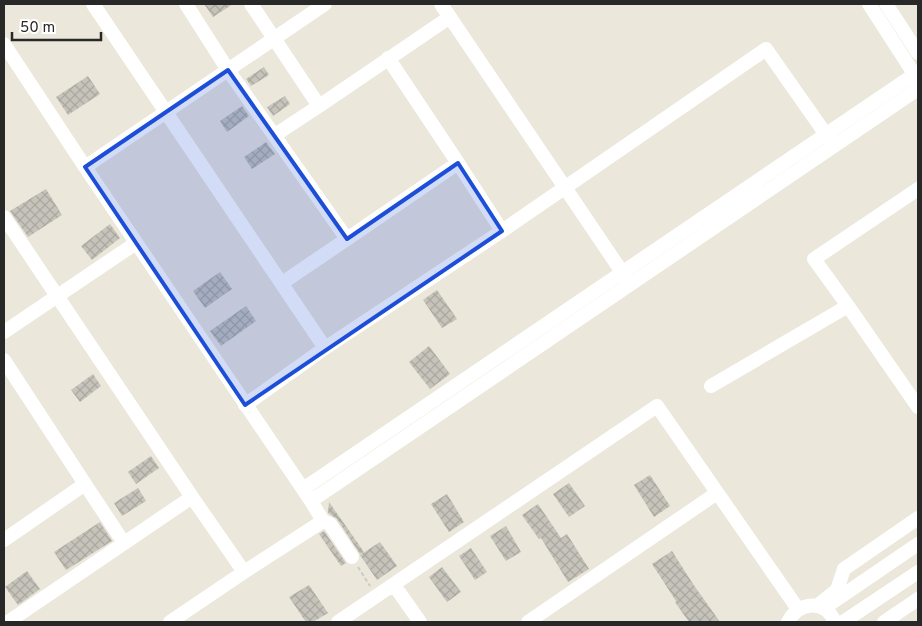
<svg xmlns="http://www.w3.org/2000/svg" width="922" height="626" font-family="Overpass,sans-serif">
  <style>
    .building { fill: url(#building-cross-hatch) }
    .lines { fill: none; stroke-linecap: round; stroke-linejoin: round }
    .path { stroke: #cbcbcb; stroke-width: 2; stroke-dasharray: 4 2.5; stroke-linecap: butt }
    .street { stroke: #fff; stroke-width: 14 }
    .marked { fill: #1d4ed8; fill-opacity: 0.2; stroke: #1d4ed8; stroke-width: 4; stroke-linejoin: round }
  </style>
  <defs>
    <pattern id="building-cross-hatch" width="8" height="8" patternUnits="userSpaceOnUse" patternTransform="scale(1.25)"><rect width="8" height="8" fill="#c6c3ba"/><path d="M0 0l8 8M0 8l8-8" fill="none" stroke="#aaa8a0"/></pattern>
  </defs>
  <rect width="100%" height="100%" fill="#ebe7da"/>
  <path class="building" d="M204,4H233L213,17Z
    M264,67L269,75L251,86L246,79Z
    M88,76L100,94L68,115L56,97Z
    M285,96L290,104L273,116L267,107Z
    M242,106L249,116L227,132L220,121Z
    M266,142L275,154L252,169L244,157Z
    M46,189L62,215L28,237L10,211Z
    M110,224L120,238L92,260L81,246Z
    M220,272L232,289L205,308L193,291Z
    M437,290L457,319L442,328L423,300Z
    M246,306L256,321L221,346L210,331Z
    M429,346L450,374L430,389L409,362Z
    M93,374L101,386L80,402L71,390Z
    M151,456L159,468L136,484L128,472Z
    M650,475L670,506L654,517L634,485Z
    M569,483L585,506L569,517L553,494Z
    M138,488L146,501L122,516L114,503Z
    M447,494L464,522L449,532L431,504Z
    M329,502L364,552L360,554L337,519L328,513Z
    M538,504L561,538L567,534L589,569L568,582L541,538L539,539L522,515Z
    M100,522L112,541L66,570L54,552Z
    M506,526L521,552L506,561L490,536Z
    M324,531L346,563L341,566L319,534Z
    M380,542L397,566L377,580L360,555Z
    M471,548L487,572L475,580L459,556Z
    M672,551L693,584L720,622H689L675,602L676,601L652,564Z
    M442,567L461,592L447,602L429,577Z
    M27,571L40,589L18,605L5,587Z
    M309,585L328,613L313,622H306L289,597Z"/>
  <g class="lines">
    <path class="path" d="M358,567L370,586"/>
    <path class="street" d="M93,4L325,348L502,231L766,49L834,146
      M186,4L228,70L347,239L458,163L388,58
      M251,4L319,106L450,17
      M441,4L626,278
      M869,4L918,80
      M886,4L918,53
      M4,44L85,167L311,501L918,89
      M275,135L319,106
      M458,163L502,231
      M85,167L325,4
      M4,217L192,497L8,622
      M282,283L347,239
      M848,306L814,259L918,189
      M4,332L136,243
      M4,360L85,484L4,540
      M711,386L848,306L918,407
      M245,405L325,348
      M85,484L124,543
      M303,489L918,72
      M192,497L244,572
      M323,521L330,524L352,557
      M394,585L420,622
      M830,604L918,544
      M817,606L837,590L844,569L918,518
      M170,622L244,572L323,521L311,501
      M338,622L657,406L798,609
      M528,622L717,493
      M788,622C799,601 825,599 835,622
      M843,622L918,572
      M884,622L918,599"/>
  </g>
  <path class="marked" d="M228,70L347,239L458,163L502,231L245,405L85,167Z"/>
  <rect width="922" height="626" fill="none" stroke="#282828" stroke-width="10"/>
  <path d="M12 32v8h89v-8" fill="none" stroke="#282828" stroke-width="2.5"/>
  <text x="20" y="32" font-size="15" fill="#282828" stroke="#ffffff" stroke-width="4" paint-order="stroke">50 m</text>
</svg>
